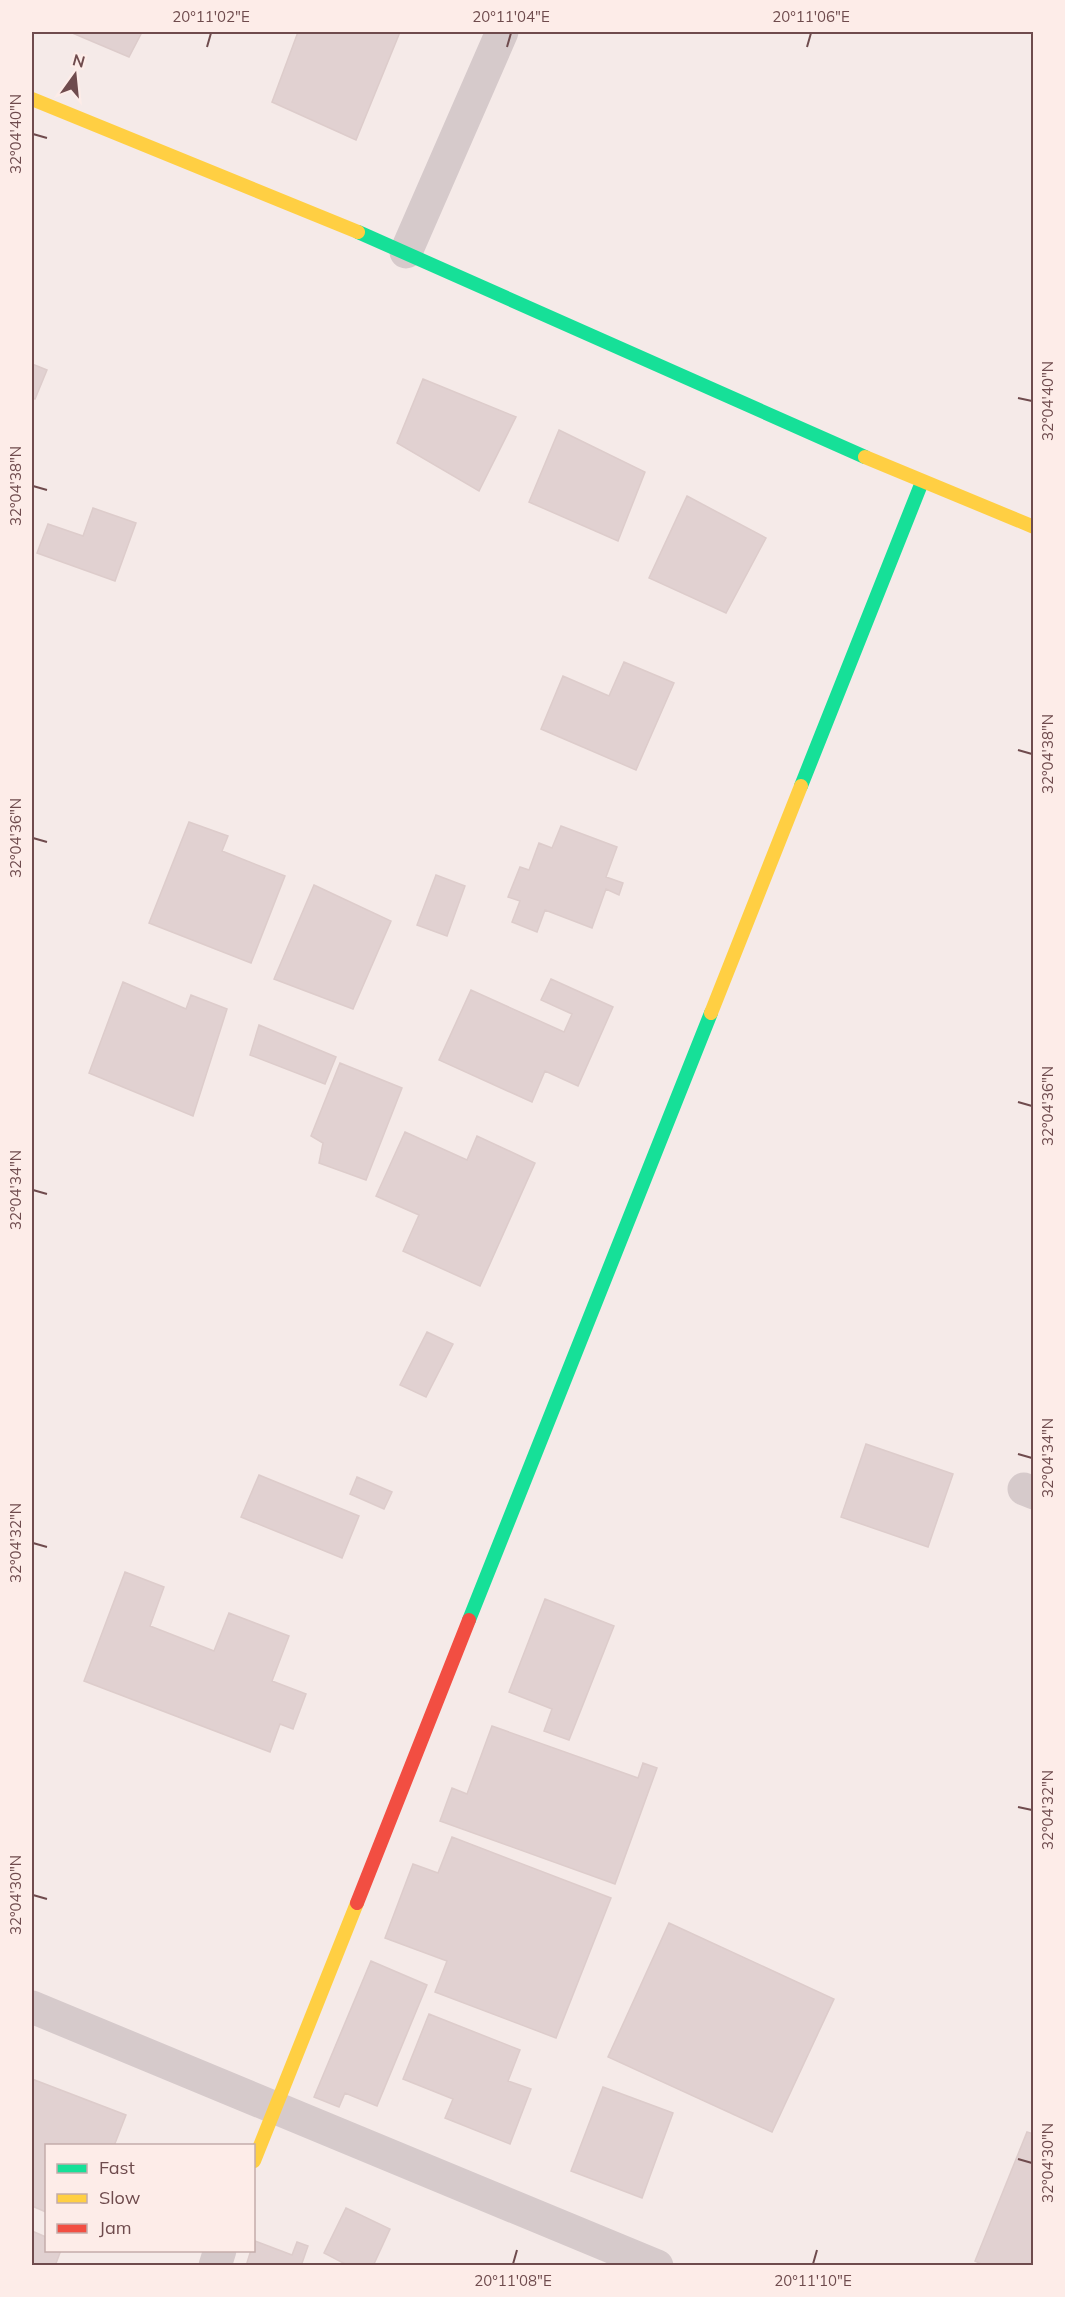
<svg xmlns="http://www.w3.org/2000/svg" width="1065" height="2297" font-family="Mulish,sans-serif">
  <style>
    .building { fill: #e1d1d1; stroke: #ddcccb; stroke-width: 1.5 }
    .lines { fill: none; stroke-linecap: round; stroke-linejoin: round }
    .street { stroke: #d6cacb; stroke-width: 33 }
    .fast { stroke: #16e098; stroke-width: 14 }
    .slow { stroke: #ffcf43; stroke-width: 14 }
    .jam { stroke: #f24e42; stroke-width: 14 }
    .ticks { fill: none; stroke: #6f4b4d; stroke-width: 2 }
    .neatline { fill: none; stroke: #6f4b4d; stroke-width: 2 }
    .ticks-label { font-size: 15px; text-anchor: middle; fill: #6f4b4d }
  </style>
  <rect width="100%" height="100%" fill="#f5eae8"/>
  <path class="building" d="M70,32H142L129,57Z
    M298,32H400L356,140L272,102Z
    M32,364L47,370L35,399L32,398Z
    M423,379L516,417L479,491L397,443Z
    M559,430L645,472L618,541L529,502Z
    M687,496L766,538L726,613L649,578Z
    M93,508L136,523L115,581L37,553L48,524L83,536Z
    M624,662L674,683L636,770L541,729L563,676L609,696Z
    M189,822L228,836L222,851L285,876L251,963L149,923Z
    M561,826L617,847L606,877L623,883L619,895L606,889L592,928L545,910L537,932L512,922L520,901L508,897L520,867L529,870L539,843L552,848Z
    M436,875L465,886L447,936L417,925Z
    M314,885L391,921L353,1009L274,979Z
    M551,979L613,1007L578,1086L545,1071L532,1102L439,1060L471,990L564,1032L572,1014L541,1000Z
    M123,982L186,1009L191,995L227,1009L193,1116L89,1073Z
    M259,1025L336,1057L325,1084L250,1055Z
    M340,1063L402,1088L366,1180L319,1163L323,1143L311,1136Z
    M405,1132L467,1160L477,1136L535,1163L480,1286L403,1251L419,1215L376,1196Z
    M427,1332L453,1344L426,1397L400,1385Z
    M866,1444L953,1474L928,1547L841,1517Z
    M259,1475L359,1516L342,1558L241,1517Z
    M357,1477L392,1492L384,1509L350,1494Z
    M125,1572L164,1587L150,1626L214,1651L229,1613L289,1636L272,1681L306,1694L293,1729L280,1724L270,1752L84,1681Z
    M545,1599L614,1626L569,1740L544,1731L552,1709L509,1692Z
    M492,1726L638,1778L643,1763L657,1768L615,1884L440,1821L452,1788L467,1794Z
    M452,1837L611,1898L556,2038L435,1992L447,1961L385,1938L413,1864L438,1873Z
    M669,1923L834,1999L772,2132L608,2057Z
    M371,1961L427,1985L377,2106L345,2093L339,2107L314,2097Z
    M429,2014L520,2050L508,2081L531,2089L510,2144L445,2118L453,2099L403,2079Z
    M32,2079L126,2115L114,2146H46V2212L32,2206Z
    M603,2087L673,2113L642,2198L571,2171Z
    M1027,2132L1034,2134V2266H986L975,2261Z
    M346,2208L390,2229L373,2266H349L324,2253Z
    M32,2231L46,2237V2250H61L55,2266H32Z
    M255,2241L292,2255L297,2242L308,2246L301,2266H246L251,2250H254Z"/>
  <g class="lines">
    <path class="street" d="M406,252L502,32
      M1024,1489L1034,1493
      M32,2007L657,2266
      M215,2266L220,2250"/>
    <path class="fast" d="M358,232L865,457
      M801,786L922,482
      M469,1620L711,1013"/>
    <path class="slow" d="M32,99L358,232
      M865,457L1034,527
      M711,1013L801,786
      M254,2161L357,1903"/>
    <path class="jam" d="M357,1903L469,1620"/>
  </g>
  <path class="ticks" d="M207,47L211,33M507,47L511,33M807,47L811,33M33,134L47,138M1018,398L1032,401M33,486L47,490M1018,750L1032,754M33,838L47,842M1018,1102L1032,1106M33,1190L47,1194M1018,1454L1032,1458M33,1543L47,1547M1018,1807L1032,1810M33,1895L47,1899M1018,2159L1032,2163M513,2264L517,2250M813,2264L817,2250"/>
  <rect width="1065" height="2297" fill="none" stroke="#fdece8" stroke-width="66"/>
  <rect x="45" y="2144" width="210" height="108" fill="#fdece8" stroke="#c4acaa" stroke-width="1.5"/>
  <rect x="57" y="2164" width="30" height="9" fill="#16e098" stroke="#c4acaa" stroke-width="1.5"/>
  <text x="99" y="2174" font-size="18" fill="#6f4b4d">Fast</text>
  <rect x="57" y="2194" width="30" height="9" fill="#ffcf43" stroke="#c4acaa" stroke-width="1.5"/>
  <text x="99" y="2204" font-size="18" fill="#6f4b4d">Slow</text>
  <rect x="57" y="2224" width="30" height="9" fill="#f24e42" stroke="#c4acaa" stroke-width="1.5"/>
  <text x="99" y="2234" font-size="18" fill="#6f4b4d">Jam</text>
  <g transform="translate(75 75) rotate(15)" stroke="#fdece8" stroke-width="4.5" paint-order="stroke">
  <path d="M0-4.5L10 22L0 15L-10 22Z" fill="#6f4b4d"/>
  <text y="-9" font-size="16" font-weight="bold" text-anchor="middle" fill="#6f4b4d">N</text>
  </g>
  <rect x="33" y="33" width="999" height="2231" class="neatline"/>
  <g class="ticks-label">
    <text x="211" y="22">20°11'02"E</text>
    <text x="511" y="22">20°11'04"E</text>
    <text x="811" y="22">20°11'06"E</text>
    <text transform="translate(16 134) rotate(-90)" y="5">32°04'40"N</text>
    <text transform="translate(1048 401) rotate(-90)" y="5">32°04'40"N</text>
    <text transform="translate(16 486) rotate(-90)" y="5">32°04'38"N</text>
    <text transform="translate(1048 754) rotate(-90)" y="5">32°04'38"N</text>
    <text transform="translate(16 838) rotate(-90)" y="5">32°04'36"N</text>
    <text transform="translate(1048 1106) rotate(-90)" y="5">32°04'36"N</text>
    <text transform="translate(16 1190) rotate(-90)" y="5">32°04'34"N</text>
    <text transform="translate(1048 1458) rotate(-90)" y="5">32°04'34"N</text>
    <text transform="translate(16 1543) rotate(-90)" y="5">32°04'32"N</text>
    <text transform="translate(1048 1810) rotate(-90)" y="5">32°04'32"N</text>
    <text transform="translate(16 1895) rotate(-90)" y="5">32°04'30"N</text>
    <text transform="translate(1048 2163) rotate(-90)" y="5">32°04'30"N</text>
    <text x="513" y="2286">20°11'08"E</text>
    <text x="813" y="2286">20°11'10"E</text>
  </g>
</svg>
